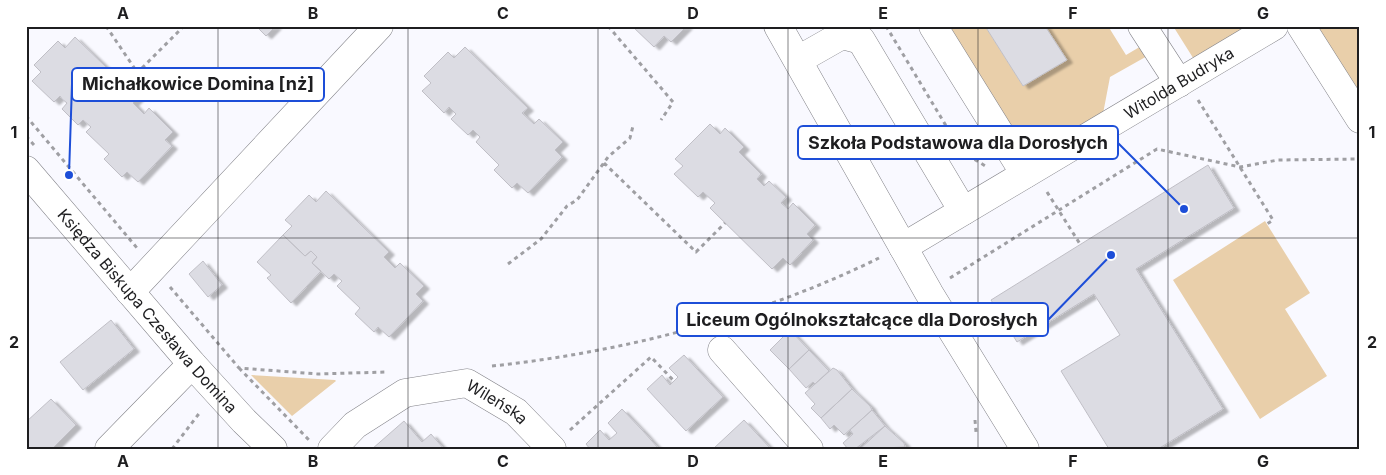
<svg xmlns="http://www.w3.org/2000/svg" width="1386" height="475" font-family="Inter,sans-serif">
  <style>
    .green { fill: #e9cfaa }
    .building { fill: #dcdce3; stroke: #c0bfc6; filter: url(#shadow) }
    .lines { fill: none; stroke-linecap: round; stroke-linejoin: round }
    .minor-casing { stroke: #838389; stroke-width: 29 }
    .path { stroke: #9f9fa3; stroke-width: 3; stroke-dasharray: 4 4; stroke-linecap: butt }
    .minor { stroke: #fff; stroke-width: 28 }
    .grid { fill: none; stroke: #1e1e20; stroke-width: 1; stroke-opacity: 0.55 }
    .labels { text-anchor: middle; dominant-baseline: central; stroke-width: 5; stroke-linejoin: round; paint-order: stroke }
    .street-label { font-size: 16px; fill: #1e1e20; stroke: #fff }
    .leader { fill: none; stroke: #1d4ed8; stroke-width: 2 }
    .callout-dot { fill: #1d4ed8; stroke: #fff; stroke-width: 2 }
    .callout { fill: #fff; stroke: #1d4ed8; stroke-width: 2 }
    .callout-label { font-size: 18px; text-anchor: middle; font-weight: bold; fill: #1e1e20 }
    .neatline { fill: none; stroke: #1e1e20; stroke-width: 2 }
    .grid-label { font-size: 16px; text-anchor: middle; font-weight: bold; fill: #1e1e20 }
  </style>
  <defs>
    <filter id="shadow"><feDropShadow dx="5.5" dy="3" stdDeviation="1" flood-color="#0004"/></filter>
  </defs>
  <rect width="100%" height="100%" fill="#f9f9ff"/>
  <path class="green" d="M945,26H985L1023,86L1066,60L1045,26H1108L1126,55L1143,45L1149,55L1110,77L1102,119L1030,159Z
    M1173,26H1252L1195,61Z
    M1316,26H1360V102Z
    M1265,221L1310,293L1285,309L1327,376L1260,419L1173,280Z
    M251,375L335,380L336,381L292,416Z"/>
  <path class="building" d="M256,26H276L266,36Z
    M632,26H687L671,42L664,36L654,47Z
    M985,26H1045L1067,60L1023,86Z
    M75,37L138,98L133,103L144,114L149,108L173,132L165,140L172,146L138,182L127,172L122,177L104,159L109,154L86,132L91,127L83,120L78,125L62,109L67,103L62,99L60,96L54,102L32,81L41,72L34,65L58,41L65,48Z
    M465,47L528,108L522,113L534,124L539,119L563,142L555,150L562,157L528,193L517,183L512,188L494,170L499,165L476,142L480,137L473,130L468,135L451,119L456,114L449,107L444,113L422,91L431,83L424,76L448,52L454,58Z
    M710,124L720,134L725,128L744,147L739,152L761,174L757,179L764,186L769,181L786,197L781,203L788,209L793,203L815,225L807,234L813,240L790,265L783,258L772,269L710,208L715,203L703,192L698,197L674,174L683,166L675,159Z
    M1208,165L1234,208L1136,269L1223,409L1158,449H1109L1061,371L1120,335L1094,294L1017,342L991,300Z
    M326,191L389,252L384,257L395,268L400,263L424,286L416,294L423,301L389,337L378,327L374,332L355,314L360,308L337,286L342,281L334,274L329,279L312,263L317,257L311,251L305,256L283,235L292,226L285,220L309,195L316,202Z
    M283,235L305,256L311,251L317,257L312,263L321,271L291,303L267,278L271,275L257,262Z
    M203,261L222,285L208,297L189,274Z
    M111,320L134,349L83,390L60,362Z
    M790,330L809,350L789,369L770,350Z
    M809,350L829,371L815,384L813,382L806,388L789,369Z
    M684,355L723,397L686,431L647,389L662,375L670,385L678,377L669,368Z
    M833,368L837,370L852,389L821,418L811,408L815,404L805,393Z
    M852,389L870,406L872,410L844,435L834,425L830,429L821,418Z
    M51,399L76,425L52,449H26V422Z
    M622,409L643,431L659,449H590L586,444L600,430L609,440L617,433L608,423Z
    M872,410L885,426L855,449H848L843,443L853,434L850,430Z
    M744,420L771,449H713Z
    M404,421L422,442L431,434L444,449H372Z
    M885,426L904,443L905,447L860,449Z"/>
  <g class="lines">
    <g class="minor-casing">
      <g id="minor">
        <path d="M778,26L929,293L1025,449"/>
        <path d="M933,26L1025,174"/>
        <path d="M1142,26L1179,83"/>
        <path d="M1301,26L1360,119"/>
        <path d="M798,60L842,35L861,40L963,211"/>
        <path id="s1" d="M26,170L192,364L244,421L273,449"/>
        <path id="s2" d="M903,247L1274,26"/>
        <path d="M130,292L379,26"/>
        <path d="M722,350L809,449"/>
        <path d="M109,449L192,364"/>
        <path id="s3" d="M332,449L355,425L405,393L467,383L516,412L552,449"/>
      </g>
    </g>
    <path class="path" d="M106,26L137,72
      M608,26L673,102L661,120
      M886,26L954,139
      M125,85L184,26
      M1198,100L1273,220L1267,224
      M26,116L137,248
      M26,136L34,145
      M961,151L987,167
      M604,163L696,252L725,223
      M1047,192L1080,244
      M508,264L541,239L567,206L577,200L608,157L630,138L633,126
      M950,278L1157,149L1240,167L1278,160L1360,159
      M170,287L239,368L318,374L386,372
      M492,366C624,352 759,317 879,258
      M239,368L309,440
      M975,420L976,432
      M570,430L651,357L674,381
      M172,449L201,411"/>
    <use href="#minor" class="minor"/>
  </g>
  <path class="grid" d="M218,26V449M408,26V449M598,26V449M788,26V449M978,26V449M1168,26V449M26,238H1360"/>
  <g class="labels">
    <g class="street-label">
      <text stroke="none"><textPath href="#s2" startOffset="321">Witolda Budryka</textPath></text>
      <text stroke="none"><textPath href="#s1" startOffset="186">Księdza Biskupa Czesława Domina</textPath></text>
      <text stroke="none"><textPath href="#s3" startOffset="191">Wileńska</textPath></text>
    </g>
  </g>
  <path class="leader" d="M69 175L72 84M1184 209L1118 143M1111 255L1048 320"/>
  <g class="callout-dot">
    <circle cx="69" cy="175" r="5"/>
    <circle cx="1184" cy="209" r="5"/>
    <circle cx="1111" cy="255" r="5"/>
  </g>
  <g class="callout">
    <rect x="72" y="68" width="252" height="33" rx="5"/>
    <rect x="798" y="126" width="320" height="33" rx="5"/>
    <rect x="677" y="303" width="371" height="33" rx="5"/>
  </g>
  <g class="callout-label">
    <text x="198" y="90">Michałkowice Domina [nż]</text>
    <text x="958" y="149">Szkoła Podstawowa dla Dorosłych</text>
    <text x="862" y="326">Liceum Ogólnokształcące dla Dorosłych</text>
  </g>
  <rect width="1386" height="475" fill="none" stroke="#ffffff" stroke-width="55"/>
  <rect x="28" y="28" width="1330" height="420" class="neatline"/>
  <g class="grid-label">
    <text x="123" y="19">A</text>
    <text x="313" y="19">B</text>
    <text x="503" y="19">C</text>
    <text x="693" y="19">D</text>
    <text x="883" y="19">E</text>
    <text x="1073" y="19">F</text>
    <text x="1263" y="19">G</text>
    <text x="14" y="138">1</text>
    <text x="1372" y="138">1</text>
    <text x="14" y="348">2</text>
    <text x="1372" y="348">2</text>
    <text x="123" y="467">A</text>
    <text x="313" y="467">B</text>
    <text x="503" y="467">C</text>
    <text x="693" y="467">D</text>
    <text x="883" y="467">E</text>
    <text x="1073" y="467">F</text>
    <text x="1263" y="467">G</text>
  </g>
</svg>
